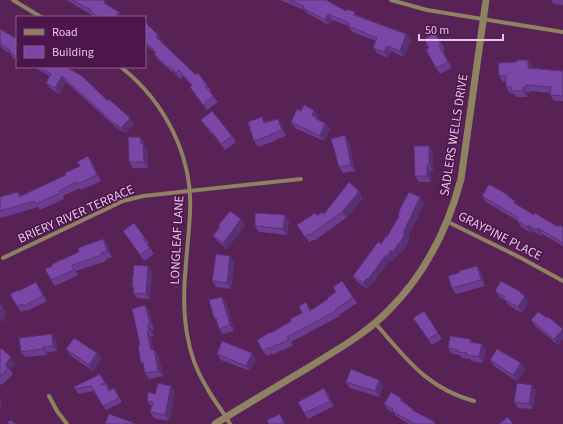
<svg xmlns="http://www.w3.org/2000/svg" width="563" height="424" font-family="'Source Sans 3',sans-serif">
  <style>
    .lines { fill: none; stroke-linecap: round; stroke-linejoin: round }
    .minor { stroke: #8f8261; stroke-width: 4 }
    .tertiary { stroke: #8f8261; stroke-width: 7 }
    .wall { fill: #6b3c8f }
    .shaded-wall { fill: #573174 }
    .building { fill: #7c46a6; stroke: #573174 }
    .labels { text-anchor: middle; dominant-baseline: central; stroke-width: 3; stroke-linejoin: round; paint-order: stroke }
    .street-label { font-size: 13px; fill: #e7c6e5; stroke: #4c164c }
  </style>
  <rect width="100%" height="100%" fill="#582257"/>
  <g class="lines">
    <path class="minor" d="M13,0L41,17
      M391,0L427,10L563,32
      M121,67C165,102 193,156 190,213C188,253 180,294 187,334C190,353 197,372 207,388C214,401 223,411 230,424
      M448,222L521,258L563,281
      M3,258L123,201L143,196L301,179
      M375,323C406,358 426,388 474,401
      M49,396L57,411L67,424"/>
    <path class="tertiary" d="M215,424C247,404 279,385 311,366C338,349 367,333 389,310C426,273 448,228 461,179L486,0"/>
  </g>
  <path class="wall" d="M67,0H102L105,1L107,5L123,17H94L92,15L68,1Z
    M280,0H326L346,11L406,34L411,40L404,57L391,51L388,58L377,53L373,48L376,41L352,32L348,26L332,20L329,25L307,13L304,10Z
    M551,0H563V5L554,4Z
    M145,22L158,35L162,41L161,42L207,85L211,90L210,92L218,102L207,110L190,87L192,86L183,76L180,79L173,71L172,72L158,60L154,54L155,53L145,44Z
    M0,29L17,39V60L13,58L10,53L4,50L0,45Z
    M439,39L445,50L443,51L452,68L440,74L436,68L429,48Z
    M532,66V68L563,71V101H554L550,95L551,93L531,91V92H527V97H516L513,93H510L506,87V82H503L499,76Z
    M34,67H66L134,124L125,133L121,130L120,131L66,82L59,94L50,88L46,83L49,76Z
    M301,111L318,116L317,118L319,121L330,129L324,141L295,128L291,122Z
    M262,117L265,122L278,119L282,125L286,136L275,140V141L258,147L254,141Z
    M201,120L232,136L236,142L225,150L212,133L211,134Z
    M140,137L144,142L145,146L147,149L148,168H133L129,162Z
    M349,141L355,171L343,173L339,167Z
    M429,146L433,152V171H431V182H419L415,176Z
    M92,162L101,181L81,190L80,188L63,196L64,199L40,210L38,207L1,218L0,217V197L18,192L20,196L66,175Z
    M358,190L362,196V199L346,218L314,241L313,240L309,242L297,225L317,216L324,214Z
    M508,195L519,206L534,215L558,227H563V246L542,234L541,236L533,231L531,233L521,227L518,221L486,202L482,196Z
    M420,197L424,203L408,237L409,240L404,249H403L397,257L395,256L392,262L390,260L372,284H371L367,289L357,282L353,276L387,237L399,217L398,216Z
    M285,215L289,220L287,235L259,232L255,226Z
    M134,223L149,243L148,245L154,254L144,261L123,231Z
    M245,225L227,249L217,241L213,236L219,227L218,226Z
    M103,239L108,245L112,257L106,259V261L76,271L78,275L55,286L51,280L79,252Z
    M234,262L231,289L216,287L212,281Z
    M148,266L152,272L150,299L137,298L133,293L134,288L132,287Z
    M477,266L481,272L485,286L456,294L452,288L459,273Z
    M342,281L357,303L339,315L340,316L291,342L293,345L282,351L281,350L273,355L272,353L267,356L263,351L271,333L291,321L302,313L310,308L311,310L328,299L336,292Z
    M40,288L47,301L27,311L26,310L21,312L17,306L19,291Z
    M496,292L523,295L529,302L522,313L508,305L505,300L500,298Z
    M226,302L234,331L223,334L219,329L217,323L214,318Z
    M149,311L154,329L152,330L153,336L151,337L153,350H154L158,355L163,376L149,379L145,373L144,366L141,363L140,345Z
    M428,317L442,339L432,345L413,318Z
    M548,317L563,329V339L558,345L535,326L531,320L547,318Z
    M56,339L57,351L47,352V355L25,357L21,352Z
    M470,339L472,342L482,344L486,350L483,363L471,361L470,359L462,358L460,355L452,354L448,348Z
    M66,349L97,353L101,359L93,371L70,355Z
    M0,350L15,363L10,370L13,374L2,385L0,384Z
    M252,353L256,359L250,371L221,360L217,354Z
    M490,360L521,363L525,369L517,381L494,366Z
    M103,378L110,390L117,393L122,402L106,410L94,391L78,394L75,389Z
    M346,382L383,386L379,397L350,388Z
    M532,385L536,391L533,409L518,408L514,402Z
    M171,386L175,392L169,421L154,418L150,412L152,407L151,406L147,401L155,394Z
    M324,388L328,394L334,406L308,419L304,413Z
    M401,398L403,402L413,409L414,411L436,424H409L396,416L394,413L388,410L384,404Z"/>
  <path class="shaded-wall" d="M119,12L123,17H116Z
    M328,14L332,20L329,25L325,20Z
    M435,33L439,39L445,50L441,44Z
    M406,34L411,40L404,57L400,51Z
    M158,35L162,41L160,43L156,37Z
    M439,45L443,51L452,68L448,62Z
    M387,46L391,51L388,58L384,52Z
    M528,60L532,66V74L528,68Z
    M62,76L66,82L59,94L55,88Z
    M527,85L531,91V92L527,86Z
    M523,87L527,92V97L523,91Z
    M314,110L318,116L317,118L321,123L312,115Z
    M130,118L134,124L125,133L121,128Z
    M278,119L282,125L286,136L282,130Z
    M325,123L330,129L324,141L320,136Z
    M117,124L121,130L120,131L116,125Z
    M345,135L349,141L355,171L351,165Z
    M140,137L144,142L145,146L147,149L148,168L144,162L141,144Z
    M429,146L433,152V171L429,165Z
    M88,156L92,162L101,181L97,175Z
    M427,165L431,171V182L427,176Z
    M358,190L362,196V199L346,218L342,212Z
    M420,197L424,203L408,237L409,240L404,249L400,243L403,233Z
    M285,215L289,220L287,235L283,229Z
    M241,219L245,225L227,249L223,243Z
    M528,225L533,231L531,233L527,227Z
    M538,228L542,234L541,236L537,230Z
    M103,239L108,245L112,257L107,251Z
    M399,243L403,249L397,257L393,252Z
    M391,250L395,256L392,262L388,256Z
    M386,255L390,260L372,284L368,279Z
    M230,256L234,262L231,289L227,283Z
    M148,266L152,272L150,299L146,294Z
    M477,266L481,272L485,286L481,280Z
    M367,278L371,284L367,289L363,283Z
    M36,282L40,288L47,301L43,296Z
    M521,292L529,302L522,313L518,307L520,293Z
    M222,297L226,302L234,331L230,325Z
    M145,305L149,311L154,329L150,323Z
    M2,306L6,312L3,323L0,319V313Z
    M148,324L152,330L153,336L149,330Z
    M563,329V339L558,345L554,339Z
    M147,331L151,337L155,356L151,350Z
    M52,334L56,339L57,351L53,346Z
    M482,344L486,350L483,363L479,357Z
    M43,347L47,352V355L43,349Z
    M154,350L158,355L163,376L158,371Z
    M97,353L101,359L93,371L89,365Z
    M252,353L256,359L250,371L246,366Z
    M11,357L15,363L10,370L5,365Z
    M521,363L525,369L517,381L513,375Z
    M379,380L383,386L379,397L375,391Z
    M532,385L536,391L533,409L529,404Z
    M171,386L175,392L169,421L165,415Z
    M324,388L328,394L334,406L330,401Z
    M0,398L2,401L0,411Z
    M280,414L284,420L286,424H284Z"/>
  <path class="building" d="M72,0H102L105,1L104,3L119,12L116,17H99L90,12L91,10Z
    M290,0H326L346,11V9L355,12L354,15L406,34L400,51L387,46L384,52L373,48L377,38L348,26L349,23L328,14L325,20L303,8L304,6Z
    M145,22L158,35L156,37L196,75L198,73L207,85L205,86L213,96L203,105L190,87L192,85L179,70L176,73L169,66L167,67L154,54L156,52L145,42Z
    M0,29L17,39L16,40L17,41V57L9,52L10,50L0,44L1,41L0,40Z
    M435,33L441,44L439,45L448,62L436,68L426,50L429,48L424,39Z
    M517,60H528V68L563,71V96L550,95L551,87L527,85V86L523,87V91H512L511,87H506V76H499L498,63L517,62Z
    M39,67H66L82,76L108,101L109,99L130,118L121,128L117,124L116,125L62,76L55,88L46,83L51,74Z
    M304,105L314,110L312,115L317,118L316,119L325,123L320,136L291,122L297,109L301,111Z
    M212,111L232,136L221,144L208,127L207,128L201,120Z
    M262,117L264,123L278,119L282,130L271,134V135L254,141L248,122Z
    M345,135L351,165L339,167L331,139Z
    M128,137H140L141,144L143,143L144,162H129Z
    M414,146H429V165H427V176H415Z
    M88,156L97,175L77,184L76,182L59,191L60,193L36,204L34,201L0,211V197L18,192L19,197L66,175L65,173L80,166L77,162Z
    M349,182L358,190V193L342,212L310,235L309,234L305,237L297,225L315,213L317,216L322,212L324,214Z
    M489,184L508,195L507,196L515,201L514,203L534,215L535,213L558,227L560,225L563,227V243L538,228L537,230L528,225L527,227L517,221L519,218L482,196Z
    M409,192L420,197L403,233L405,234L400,243H399L393,252L391,250L388,256L386,255L368,279L367,278L363,283L353,276L378,242L381,244L386,236L387,237L399,216H398L400,209Z
    M230,211L241,219L223,243L213,236L220,227L218,226Z
    M255,213L285,215L283,229L255,226Z
    M134,223L145,238L143,239L150,248L140,255L123,231Z
    M103,239L107,251L101,253L102,255L72,265L74,270L51,280L45,269L52,266V264L79,252L78,248Z
    M216,254L230,256L227,283L212,281Z
    M134,265L148,266L146,294L133,293L134,287H132Z
    M477,266L481,280L452,288L448,276L459,273V271Z
    M342,281L353,297L335,310L336,311L287,337L289,339L278,345L277,344L269,349L268,347L263,351L257,340L270,332L271,333L291,321L290,319L302,313L299,306L306,302L310,311L328,299L327,298L336,292L333,287Z
    M501,281L521,292L520,293L525,296L518,307L503,299L505,297L496,292V289Z
    M36,282L43,296L23,306L22,304L17,306L10,294L18,290L19,291Z
    M222,297L230,325L219,329L216,318H214L209,300Z
    M0,305L2,306L0,313Z
    M145,305L150,323L148,324L149,330L147,331L151,350H154L158,371L145,373L143,362L141,363L138,346L140,345L132,309Z
    M424,311L438,333L428,339L413,318Z
    M538,312L547,318L548,317L563,329L554,339L531,320Z
    M52,334L53,346L43,347V349L21,352L19,338Z
    M450,336L470,339V342L482,344L479,357L467,355V353L458,352V350L448,348Z
    M74,338L97,353L89,365L66,349Z
    M222,341L252,353L246,366L217,354Z
    M1,348L11,357L5,365L8,368L0,377V350Z
    M497,349L521,363L513,375L490,360Z
    M351,369L379,380L375,391L346,382Z
    M100,374L105,383L101,384L106,385L109,391L114,388L119,398L103,406L91,386L75,389L74,387Z
    M158,383L171,386L165,415L150,412L153,402L147,401L148,392L155,394Z
    M517,383L532,385L529,404L514,402Z
    M324,388L330,401L304,413L298,402Z
    M391,392L401,398L400,400L408,405V406L413,409L412,410L435,422L434,424H415L392,411L393,409L384,404Z
    M109,414L134,423V424H105Z
    M280,414L284,424H269L267,420Z
    M508,417L513,424H499Z
    M10,420L16,424H7Z"/>
  <g class="labels">
    <g class="street-label">
      <text transform="translate(454 135) rotate(-81)">SADLERS WELLS DRIVE</text>
      <text transform="translate(76 214) rotate(-24)">BRIERY RIVER TERRACE</text>
      <text transform="translate(500 236) rotate(27)">GRAYPINE PLACE</text>
      <text transform="translate(177 240) rotate(-87)">LONGLEAF LANE</text>
    </g>
  </g>
  <rect x="16" y="16" width="130" height="52" fill="#4c164c" stroke="#8a5c89"/>
  <rect x="24" y="29" width="20" height="6" fill="#8f8261" stroke="#8a5c89"/>
  <text x="52" y="36" font-size="12" fill="#e7c6e5">Road</text>
  <rect x="24" y="46" width="20" height="12" fill="#7c46a6" stroke="#8a5c89"/>
  <text x="52" y="56" font-size="12" fill="#e7c6e5">Building</text>
  <path d="M419 34v6h84v-6" fill="none" stroke="#e7c6e5" stroke-width="2"/>
  <text x="425" y="34" font-size="12" fill="#e7c6e5" stroke="#4c164c" stroke-width="3" paint-order="stroke">50 m</text>
</svg>
